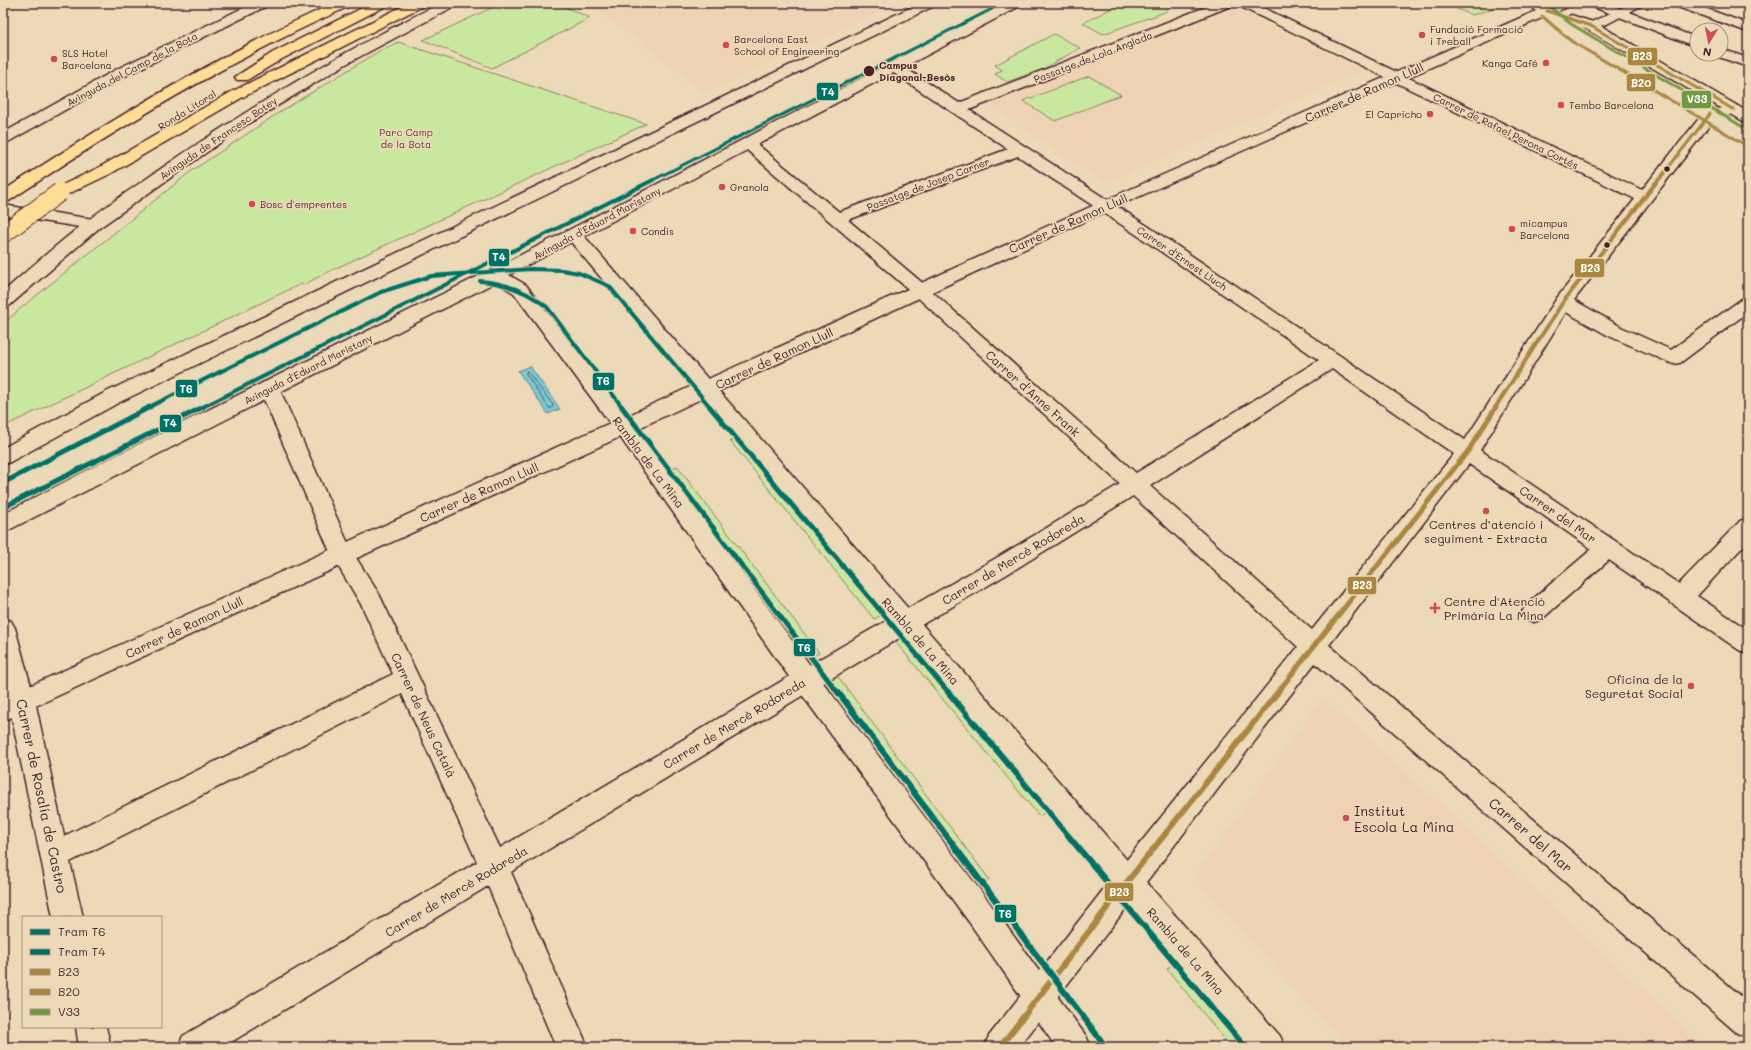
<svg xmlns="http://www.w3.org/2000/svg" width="1751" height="1050" font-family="Mali,sans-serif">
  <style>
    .built { fill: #efd1b4 }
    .green { fill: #cae79f; stroke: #8a8365 }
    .water { fill: #79c8d4; stroke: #668490 }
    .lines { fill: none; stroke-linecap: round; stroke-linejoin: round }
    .shore { stroke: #5d636f; stroke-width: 1 }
    .lane-casing { stroke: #4a1f2b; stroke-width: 3 }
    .street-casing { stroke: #4a1f2b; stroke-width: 3 }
    .secondary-casing { stroke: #4a1f2b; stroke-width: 3 }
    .highway-casing { stroke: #4a1f2b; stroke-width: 3 }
    .lane { fill: #ecd9b7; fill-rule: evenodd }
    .street { fill: #ecd9b7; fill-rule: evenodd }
    .secondary { fill: #ecd9b7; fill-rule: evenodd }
    .highway { fill: #fedd96; fill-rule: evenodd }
    .highway-bridge-casing { stroke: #4a1f2b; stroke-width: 20; stroke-linecap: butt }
    .highway-bridge { stroke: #fedd96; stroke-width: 18 }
    .bus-1-far3-casing { stroke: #ecd9b7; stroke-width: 5 }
    .bus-1-far2-casing { stroke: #ecd9b7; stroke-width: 6 }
    .bus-1-far1-casing { stroke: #ecd9b7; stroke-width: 8 }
    .bus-1-casing { stroke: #ecd9b7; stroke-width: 10 }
    .bus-2-casing { stroke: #ecd9b7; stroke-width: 5 }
    .bus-3-casing { stroke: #ecd9b7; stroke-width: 5 }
    .bus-1-far3 { stroke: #aa863f; stroke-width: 3 }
    .bus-1-far2 { stroke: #aa863f; stroke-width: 4 }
    .bus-1-far1 { stroke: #aa863f; stroke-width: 5 }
    .bus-1 { stroke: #aa863f; stroke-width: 6 }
    .bus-2 { stroke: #aa863f; stroke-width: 3 }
    .bus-3 { stroke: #709a41; stroke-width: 3 }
    .tram-1-far2-casing { stroke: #ecd9b7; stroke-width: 6 }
    .tram-1-far1-casing { stroke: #ecd9b7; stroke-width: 8 }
    .tram-1-casing { stroke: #ecd9b7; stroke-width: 10 }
    .tram-2-far2-casing { stroke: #ecd9b7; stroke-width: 5 }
    .tram-2-far1-casing { stroke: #ecd9b7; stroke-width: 6 }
    .tram-2-casing { stroke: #ecd9b7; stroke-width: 8 }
    .tram-1-far2 { stroke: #007165; stroke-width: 4 }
    .tram-1-far1 { stroke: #007165; stroke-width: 5 }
    .tram-1 { stroke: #007165; stroke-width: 6 }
    .tram-2-far2 { stroke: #007165; stroke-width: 3 }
    .tram-2-far1 { stroke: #007165; stroke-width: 4 }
    .tram-2 { stroke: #007165; stroke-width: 5 }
    .poi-dot { fill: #d1495b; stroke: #ecd9b7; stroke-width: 1.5 }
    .stop-dot { fill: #4a1f2b; stroke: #ecd9b7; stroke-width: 1.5 }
    .labels { text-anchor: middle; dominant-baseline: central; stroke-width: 3.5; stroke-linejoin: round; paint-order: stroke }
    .far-poi-label { font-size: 10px; fill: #4a1f2b; stroke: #ecd9b7; text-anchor: start }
    .far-street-label { font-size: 10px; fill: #4a1f2b; stroke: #ecd9b7 }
    .far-stop-label { font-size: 10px; font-weight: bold; fill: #4a1f2b; stroke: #ecd9b7; text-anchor: start }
    .far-park-label { font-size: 10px; fill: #5d3d3c; stroke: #ecd9b7 }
    .street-label { font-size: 12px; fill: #4a1f2b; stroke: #ecd9b7 }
    .poi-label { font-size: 12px; fill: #4a1f2b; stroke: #ecd9b7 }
    .near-street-label { font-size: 14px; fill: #4a1f2b; stroke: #ecd9b7 }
    .near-poi-label { font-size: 14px; fill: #4a1f2b; stroke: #ecd9b7; text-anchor: start }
    .line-badge { stroke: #ecd9b7; stroke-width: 1.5 }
    .badge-label { font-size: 11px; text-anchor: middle; font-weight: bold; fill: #fff }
  </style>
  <rect width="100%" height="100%" fill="#ecd9b7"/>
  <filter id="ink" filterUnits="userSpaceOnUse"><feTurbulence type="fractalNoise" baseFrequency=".025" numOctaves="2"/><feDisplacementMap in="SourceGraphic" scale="8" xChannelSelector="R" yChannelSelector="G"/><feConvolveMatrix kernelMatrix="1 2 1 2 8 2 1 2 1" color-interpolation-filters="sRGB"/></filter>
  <g filter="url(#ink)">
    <path class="built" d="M589,3H898L706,93Z
      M1236,9L1362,71L1104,183L985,103Z
      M1323,698L1390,758L1706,1047H1347L1194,877Z"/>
    <path class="green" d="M502,3H556L590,18L492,68L423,40Z
      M1111,3H1171L1165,12L1103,34L1083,23L1116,6Z
      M1443,3H1500L1503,5L1472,15Z
      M1054,34L1080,48L1043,69L1007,82L995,74L1002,70L995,65Z
      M398,42L646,124L332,270L303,285L301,284L288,290L3,427V324L21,308L190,172L283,110L376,53Z
      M1089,76L1121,95L1055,121L1023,101Z
      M744,435L892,610L874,619L730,441Z
      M677,466L819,653L803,661L662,474Z
      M908,631L1052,803L1040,817L894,640Z
      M836,674L989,879L977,896L821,683Z
      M1181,956L1258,1047H1231L1167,969Z"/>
    <path class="water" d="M530,366L560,409L548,414L518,371Z"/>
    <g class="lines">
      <path class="shore" d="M527,371L553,405L552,408H549L526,374Z"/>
      <g class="lane-casing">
        <path id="lane" d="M1632,3H1646L1609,23L1591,29L1585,26L1587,24Z"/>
      </g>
      <g class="street-casing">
        <path id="street" d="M1216,3H1233L1231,6L969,110L1146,225L1465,440L1557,298L1635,199L1239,6L1237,3H1253L1642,190L1705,111L1734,106L1739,107L1741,110L1739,113L1715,118L1574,300L1623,328L1671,350L1742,299L1748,297V312L1680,363L1673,364L1609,336L1566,312L1480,450L1679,584L1740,521L1748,518V541L1697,596L1748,630V653L1739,650L1609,560L1542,619L1534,622L1526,619L1522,612L1526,605L1592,549L1469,464L1329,645L1748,1002V1037L1737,1033L1315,663L1019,1047H984L989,1036L1117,872L1298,647L1133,496L1014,570L815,688L511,872L588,1047H556L488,886L223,1047H178L183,1036L477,862L402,694L70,862L83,917H53L3,675V618L11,621L15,628L35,701L64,836L393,674L362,606L331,554L259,388L262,383L269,381L276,383L279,388L351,550L379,594L500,848L797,672L998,557L1120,484L914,294L740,144L743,141H753L839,212L1008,149L889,70L887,67L889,64H899L959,103ZM1018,156L1134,233L1319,360L1136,473L926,286L848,220ZM1332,369L1454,454L1312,630L1150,486Z
          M1589,3H1606L1697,38V47L1591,6Z
          M1673,3H1691L1748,24V32L1675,6Z
          M1721,49L1748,58V67L1716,56L1715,54H1721Z
          M3,205L93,219L99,220L101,224L99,228L93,229L3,215Z
          M76,1027H106L111,1047H79Z"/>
      </g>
      <g class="secondary-casing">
        <path id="secondary" d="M253,3H269L267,6L129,74L8,142L3,144V133L119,68Z
          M441,3H457L455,6L346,64L241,128L99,228L9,306L3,308V292C30,268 57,244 86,222C111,202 139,184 165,166C253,105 345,50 441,3Z
          M920,3H936L934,6L120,402L10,462L3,465V448L106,392Z
          M1006,3H1022L1020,6L584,236L708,379L1099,203L1536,11L1531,5L1532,3H1542L1547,6L1554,3H1571L1569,6L1554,13L1572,27L1748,132V143L1743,141L1562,33L1544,17L1111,209L719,391L1280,1036L1285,1047H1249L703,398L637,429L815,672L989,902L1086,1036L1091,1047H1056L969,922L797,688L620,437L3,721V698L610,423L514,293L496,282L3,533V514L103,462L511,260ZM571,242L692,386L627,416L526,285L509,275Z
          M1571,15L1596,23L1748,112V122L1743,121L1586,29L1566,22L1565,19Z"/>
      </g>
      <g class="highway-casing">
        <path id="highway" d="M335,3H352L350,6C231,59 117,128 9,201L3,203V191C109,121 219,54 335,3Z
          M372,3H388L386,6L282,59L247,80H237L235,77L272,53Z
          M409,3H425L423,6L243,97L110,174L66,195L60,197L54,195L52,192L54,189L98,168L233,91Z"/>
      </g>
      <use href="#lane" class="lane"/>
      <use href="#street" class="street"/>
      <use href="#secondary" class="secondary"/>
      <use href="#highway" class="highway"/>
      <g class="highway-bridge-casing">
        <path id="highway-bridge" d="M3,234L60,192"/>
      </g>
      <use href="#highway-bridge" class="highway-bridge"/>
      <g class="bus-1-far3-casing">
        <path id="bus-1-far3" d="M1547,11L1591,26L1734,110
          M1658,181L1710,114"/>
      </g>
      <g class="bus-1-far2-casing">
        <path id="bus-1-far2" d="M1495,408L1563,302L1658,180"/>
      </g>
      <g class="bus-1-far1-casing">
        <path id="bus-1-far1" d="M1277,693L1468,451L1496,407"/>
      </g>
      <g class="bus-1-casing">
        <path id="bus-1" d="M1000,1047L1127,882L1278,692"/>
      </g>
      <g class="bus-2-casing">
        <path id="bus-2" d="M1542,16L1571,41L1744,144"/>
      </g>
      <g class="bus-3-casing">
        <path id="bus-3" d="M1545,3L1571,24L1748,130"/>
      </g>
      <use href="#bus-1-far3" class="bus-1-far3"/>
      <use href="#bus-1-far2" class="bus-1-far2"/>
      <use href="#bus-1-far1" class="bus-1-far1"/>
      <use href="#bus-1" class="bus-1"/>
      <use href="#bus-2" class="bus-2"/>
      <use href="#bus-3" class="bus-3"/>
      <g class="tram-1-far2-casing">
        <path id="tram-1-far2" d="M480,281C506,283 527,291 547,307L623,408
          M147,408L381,292L431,276L531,269L562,270L579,273L609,286L711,408"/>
      </g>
      <g class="tram-1-far1-casing">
        <path id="tram-1-far1" d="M622,407L838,693
          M710,407L949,693
          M3,483L150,407"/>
      </g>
      <g class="tram-1-casing">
        <path id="tram-1" d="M838,692L1106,1047
          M948,692L1245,1047"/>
      </g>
      <g class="tram-2-far2-casing">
        <path id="tram-2-far2" d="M651,181L992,9"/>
      </g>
      <g class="tram-2-far1-casing">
        <path id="tram-2-far1" d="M201,408L653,180"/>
      </g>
      <g class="tram-2-casing">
        <path id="tram-2" d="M6,506L203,407"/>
      </g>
      <use href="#tram-1-far2" class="tram-1-far2"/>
      <use href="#tram-1-far1" class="tram-1-far1"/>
      <use href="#tram-1" class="tram-1"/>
      <use href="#tram-2-far2" class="tram-2-far2"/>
      <use href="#tram-2-far1" class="tram-2-far1"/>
      <use href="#tram-2" class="tram-2"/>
    </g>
  </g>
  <g class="poi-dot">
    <circle cx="1422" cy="35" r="4"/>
    <circle cx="726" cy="45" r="4"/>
    <circle cx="54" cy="59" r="4"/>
    <circle cx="1546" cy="63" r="4"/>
    <circle cx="1561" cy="105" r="4"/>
    <circle cx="1430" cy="114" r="4"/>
    <circle cx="722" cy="187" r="4"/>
    <circle cx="252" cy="204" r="4"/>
    <circle cx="1512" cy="229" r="4"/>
    <circle cx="633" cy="231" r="4"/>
    <circle cx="1486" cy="511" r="4"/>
    <path d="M1433 602h4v4h4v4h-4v4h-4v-4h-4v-4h4z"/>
    <circle cx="1691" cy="686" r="4"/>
    <circle cx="1346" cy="818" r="4"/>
  </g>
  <g class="stop-dot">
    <circle cx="869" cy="71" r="6"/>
    <circle cx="1667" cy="169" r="3.5"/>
    <circle cx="1607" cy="245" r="3.5"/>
  </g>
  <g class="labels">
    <g class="far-poi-label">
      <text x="1430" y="29">Fundació Formació<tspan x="1430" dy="12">i Treball</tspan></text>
      <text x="734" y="39">Barcelona East<tspan x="734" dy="12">School of Engineering</tspan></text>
      <text x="62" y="53">SLS Hotel<tspan x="62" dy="12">Barcelona</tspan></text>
      <text x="1538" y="63" text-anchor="end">Kanga Café</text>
      <text x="1569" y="105">Tembo Barcelona</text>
      <text x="1422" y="114" text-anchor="end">El Capricho</text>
      <text x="730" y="187">Granola</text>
      <text x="260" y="204">Bosc d'emprentes</text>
      <text x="1520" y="223">micampus<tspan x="1520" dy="12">Barcelona</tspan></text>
      <text x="641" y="231">Condis</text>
    </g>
    <g class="far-street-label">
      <text transform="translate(1093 57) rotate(-21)">Passatge de Lola Anglada</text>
      <text transform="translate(132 69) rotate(-28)">Avinguda del Camp de la Bota</text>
      <text transform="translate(187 110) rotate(-32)">Ronda Litoral</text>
      <text transform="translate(1506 131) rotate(26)">Carrer de Rafael Perona Cortés</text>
      <text transform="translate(218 138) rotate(-34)">Avinguda de Francesc Botey</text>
      <text transform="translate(928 184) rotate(-21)">Passatge de Josep Carner</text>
      <text transform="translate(597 223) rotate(-28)">Avinguda d'Eduard Maristany</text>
      <text transform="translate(1182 258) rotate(34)">Carrer d'Ernest Lluch</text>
      <text transform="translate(308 369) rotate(-27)">Avinguda d'Eduard Maristany</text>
    </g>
    <g class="far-stop-label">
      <text x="879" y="65">Campus<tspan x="879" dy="12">Diagonal-Besòs</tspan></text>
    </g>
    <g class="far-park-label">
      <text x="406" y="132">Parc Camp<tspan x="406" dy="12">de la Bota</tspan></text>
    </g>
    <g class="street-label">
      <text transform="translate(1364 92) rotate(-24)">Carrer de Ramon Llull</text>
      <text transform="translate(1068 223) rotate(-24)">Carrer de Ramon Llull</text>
      <text transform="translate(774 358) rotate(-25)">Carrer de Ramon Llull</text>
      <text transform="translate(1033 393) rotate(42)">Carrer d'Anne Frank</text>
      <text transform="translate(649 462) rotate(53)">Rambla de La Mina</text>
      <text transform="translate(479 492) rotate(-24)">Carrer de Ramon Llull</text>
      <text transform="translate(1558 514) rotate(35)">Carrer del Mar</text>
      <text transform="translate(1013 559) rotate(-31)">Carrer de Mercè Rodoreda</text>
      <text transform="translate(184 627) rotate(-25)">Carrer de Ramon Llull</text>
      <text transform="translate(921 641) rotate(49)">Rambla de La Mina</text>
      <text transform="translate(424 715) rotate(65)">Carrer de Neus Català</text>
      <text transform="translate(734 723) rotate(-31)">Carrer de Mercè Rodoreda</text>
      <text transform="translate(456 891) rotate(-31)">Carrer de Mercè Rodoreda</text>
      <text transform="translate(1186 951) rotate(49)">Rambla de La Mina</text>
    </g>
    <g class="poi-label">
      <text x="1486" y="524">Centres d’atenció i<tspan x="1486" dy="14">seguiment - Extracta</tspan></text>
      <text x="1444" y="601" text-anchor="start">Centre d'Atenció<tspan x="1444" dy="14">Primària La Mina</tspan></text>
      <text x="1683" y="679" text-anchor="end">Oficina de la<tspan x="1683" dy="14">Seguretat Social</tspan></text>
    </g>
    <g class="near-street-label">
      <text transform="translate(42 796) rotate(78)">Carrer de Rosalía de Castro</text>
      <text transform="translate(1531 835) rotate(41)">Carrer del Mar</text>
    </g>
    <g class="near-poi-label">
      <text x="1354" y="810">Institut<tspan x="1354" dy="16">Escola La Mina</tspan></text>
    </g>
  </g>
  <g class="line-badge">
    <rect x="1627" y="47" width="31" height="19" rx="4" fill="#aa863f"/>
    <rect x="1626" y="73" width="30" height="19" rx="4" fill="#aa863f"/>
    <rect x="816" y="82" width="23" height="19" rx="4" fill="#007165"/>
    <rect x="1681" y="90" width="31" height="19" rx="4" fill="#709a41"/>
    <rect x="488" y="248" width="22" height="19" rx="4" fill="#007165"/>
    <rect x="1574" y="258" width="31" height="20" rx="4" fill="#aa863f"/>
    <rect x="592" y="372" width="23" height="19" rx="4" fill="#007165"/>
    <rect x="175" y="379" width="23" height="19" rx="4" fill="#007165"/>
    <rect x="159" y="414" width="23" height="19" rx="4" fill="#007165"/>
    <rect x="1347" y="576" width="30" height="19" rx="4" fill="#aa863f"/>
    <rect x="793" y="638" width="23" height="19" rx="4" fill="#007165"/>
    <rect x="1104" y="882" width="30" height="20" rx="4" fill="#aa863f"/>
    <rect x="994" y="904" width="23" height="19" rx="4" fill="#007165"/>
  </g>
  <g class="badge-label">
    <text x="1642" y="60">B23</text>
    <text x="1641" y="87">B20</text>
    <text x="828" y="96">T4</text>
    <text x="1697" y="103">V33</text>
    <text x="499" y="261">T4</text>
    <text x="1590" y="272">B23</text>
    <text x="603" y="385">T6</text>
    <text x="186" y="393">T6</text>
    <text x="170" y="427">T4</text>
    <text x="1362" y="589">B23</text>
    <text x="804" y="652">T6</text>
    <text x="1119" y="896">B23</text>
    <text x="1005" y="918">T6</text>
  </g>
  <rect width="1751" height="1050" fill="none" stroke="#ecd9b7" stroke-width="16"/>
  <rect x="8" y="8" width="1735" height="1034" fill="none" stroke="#4a1f2b" stroke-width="1.5" filter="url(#ink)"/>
  <rect x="22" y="916" width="140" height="112" fill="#ecd9b7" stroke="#ab8f7f"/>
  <rect x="30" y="929" width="20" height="6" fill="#007165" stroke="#ab8f7f"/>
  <text x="58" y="936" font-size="12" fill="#4a1f2b">Tram T6</text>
  <rect x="30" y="949" width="20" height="6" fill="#007165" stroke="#ab8f7f"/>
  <text x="58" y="956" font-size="12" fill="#4a1f2b">Tram T4</text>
  <rect x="30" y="969" width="20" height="6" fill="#aa863f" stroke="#ab8f7f"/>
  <text x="58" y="976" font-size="12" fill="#4a1f2b">B23</text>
  <rect x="30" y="989" width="20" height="6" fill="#aa863f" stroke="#ab8f7f"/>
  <text x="58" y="996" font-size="12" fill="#4a1f2b">B20</text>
  <rect x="30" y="1009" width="20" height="6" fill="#709a41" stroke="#ab8f7f"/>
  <text x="58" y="1016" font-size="12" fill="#4a1f2b">V33</text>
  <g transform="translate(1709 42) rotate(190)"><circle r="19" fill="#ecd9b7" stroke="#ab8f7f"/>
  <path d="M0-3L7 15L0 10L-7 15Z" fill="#d1495b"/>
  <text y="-6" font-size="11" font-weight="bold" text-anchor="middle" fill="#4a1f2b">N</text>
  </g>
</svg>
